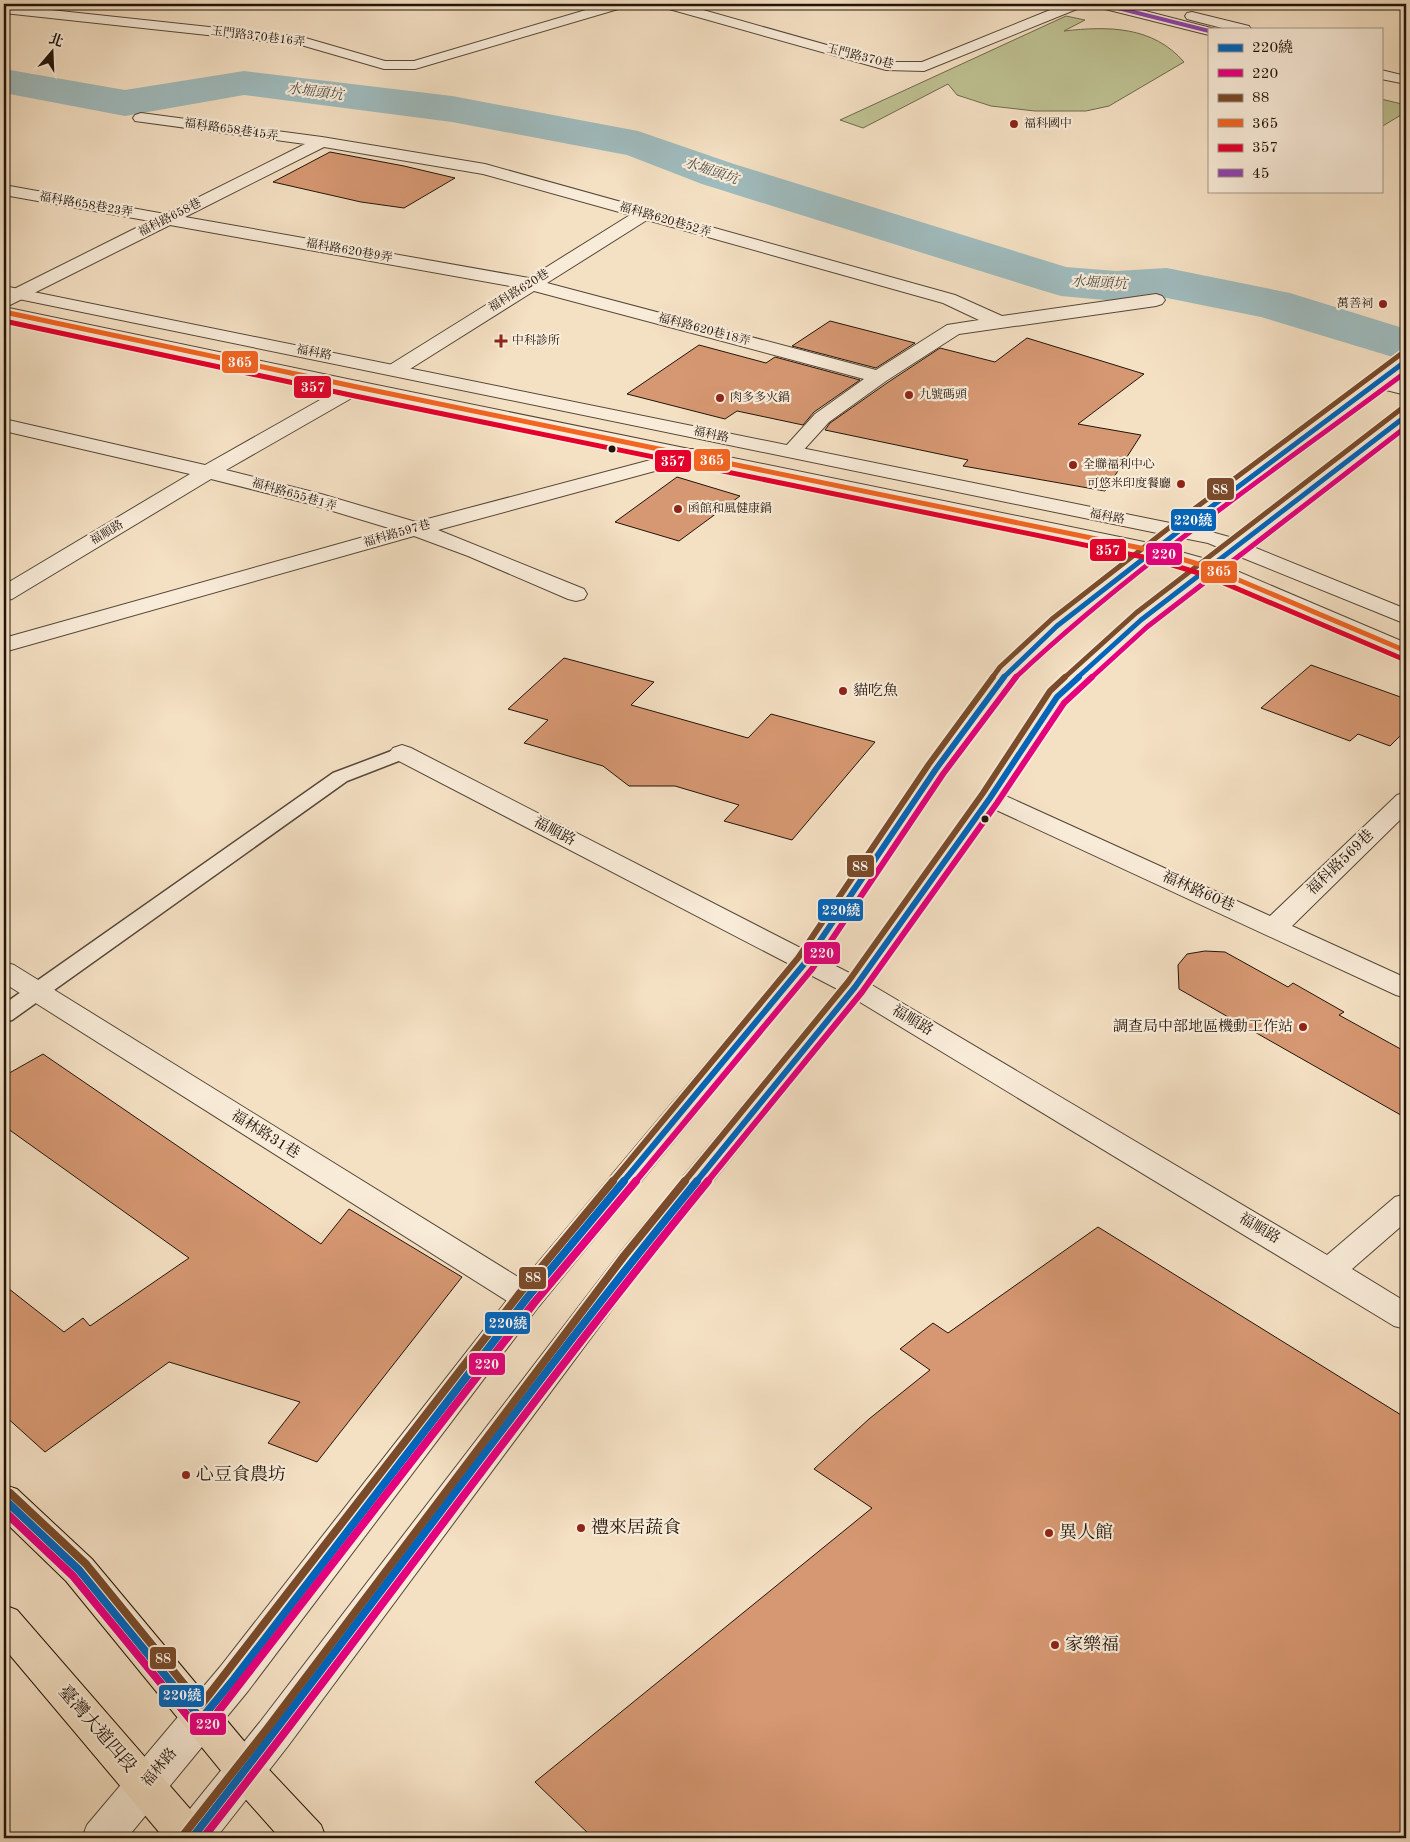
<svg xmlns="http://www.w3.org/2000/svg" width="1410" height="1842" font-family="'Old Standard TT','Noto Serif TC',serif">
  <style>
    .green { fill: #bec192; stroke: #706a4e }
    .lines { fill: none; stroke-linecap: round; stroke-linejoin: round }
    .river { fill: #9fbbbd; fill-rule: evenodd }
    .building { fill: #d69872; stroke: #21140a }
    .service-casing { stroke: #564738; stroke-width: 3 }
    .minor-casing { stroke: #564738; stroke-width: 2 }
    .tertiary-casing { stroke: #564738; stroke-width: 2 }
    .primary-casing { stroke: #21140a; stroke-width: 2 }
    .service { fill: #f8ebd8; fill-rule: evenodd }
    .minor { fill: #f8ebd8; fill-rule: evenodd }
    .tertiary { fill: #f8ebd8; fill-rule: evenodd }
    .primary { fill: #f4e0c3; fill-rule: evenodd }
    .bus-1-far2-casing { stroke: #f8ebd8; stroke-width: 8 }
    .bus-1-far1-casing { stroke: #f8ebd8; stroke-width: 10 }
    .bus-1-casing { stroke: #f8ebd8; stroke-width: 12 }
    .bus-2-far2-casing { stroke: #f8ebd8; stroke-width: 8 }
    .bus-2-far1-casing { stroke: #f8ebd8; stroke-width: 10 }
    .bus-2-casing { stroke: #f8ebd8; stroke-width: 12 }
    .bus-3-far2-casing { stroke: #f8ebd8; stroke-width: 8 }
    .bus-3-far1-casing { stroke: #f8ebd8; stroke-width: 10 }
    .bus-3-casing { stroke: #f8ebd8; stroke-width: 12 }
    .bus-4-casing { stroke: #f8ebd8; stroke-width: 8 }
    .bus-5-casing { stroke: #f8ebd8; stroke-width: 8 }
    .bus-6-casing { stroke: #f8ebd8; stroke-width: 5.5 }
    .bus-1-far2 { stroke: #0065bd; stroke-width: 5 }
    .bus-1-far1 { stroke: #0065bd; stroke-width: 6 }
    .bus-1 { stroke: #0065bd; stroke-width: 8 }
    .bus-2-far2 { stroke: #e5007d; stroke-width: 5 }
    .bus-2-far1 { stroke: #e5007d; stroke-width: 6 }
    .bus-2 { stroke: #e5007d; stroke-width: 8 }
    .bus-3-far2 { stroke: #7a4b2a; stroke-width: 5 }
    .bus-3-far1 { stroke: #7a4b2a; stroke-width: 6 }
    .bus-3 { stroke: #7a4b2a; stroke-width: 8 }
    .bus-4 { stroke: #f26522; stroke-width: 5 }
    .bus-5 { stroke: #e4002b; stroke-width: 5 }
    .bus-6 { stroke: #8e44ad; stroke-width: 4 }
    .poi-dot { fill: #8f2418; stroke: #f8ebd8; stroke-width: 2 }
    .bus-dot { fill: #21140a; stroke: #f8ebd8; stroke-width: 2 }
    .labels { text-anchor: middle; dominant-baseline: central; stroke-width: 4.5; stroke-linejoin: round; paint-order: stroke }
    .far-street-label { font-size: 12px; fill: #21140a; stroke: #f8ebd8 }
    .far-poi-label { font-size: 12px; fill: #21140a; stroke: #f8ebd8; text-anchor: start }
    .far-water-label { font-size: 14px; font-style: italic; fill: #4d4e49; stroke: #f8ebd8 }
    .poi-label { font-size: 15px; fill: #21140a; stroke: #f8ebd8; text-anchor: start }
    .street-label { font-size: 15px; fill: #21140a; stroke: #f8ebd8 }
    .near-poi-label { font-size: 18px; fill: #21140a; stroke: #f8ebd8; text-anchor: start }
    .near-street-label { font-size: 18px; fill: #21140a; stroke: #f8ebd8 }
    .line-badge { stroke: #f8ebd8; stroke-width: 2 }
    .badge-label { font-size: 14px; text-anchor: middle; font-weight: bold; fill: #fff }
  </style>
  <rect width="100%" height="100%" fill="#f4e0c3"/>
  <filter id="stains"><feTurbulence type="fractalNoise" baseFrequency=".004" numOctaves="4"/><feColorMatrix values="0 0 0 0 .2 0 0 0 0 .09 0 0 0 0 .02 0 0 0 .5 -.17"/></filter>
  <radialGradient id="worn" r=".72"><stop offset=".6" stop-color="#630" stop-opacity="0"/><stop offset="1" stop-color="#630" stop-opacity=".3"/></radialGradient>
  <path class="green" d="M1066,16L1085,20L1064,31C1108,26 1153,26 1184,62L1109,106L1086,111H1035L991,106L957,95L948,84L863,128L840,120Z
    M1381,99L1406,105V112L1381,127Z"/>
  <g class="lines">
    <path class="river" d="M4,69L125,90L244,71L452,96L638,131L734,164L1066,267L1116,271L1167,268L1290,293L1406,329V361L1261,317L1167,298L1116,301L1061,296L1044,291L702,184L627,155L452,122L244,95L125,116L4,93Z"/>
  </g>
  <path class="building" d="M330,152L404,166L455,178L404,208L361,202L273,182Z
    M830,321L865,330L915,343L876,368L792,346Z
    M1027,338L1144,374L1078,424L1141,435L1105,491L963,466L968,460L825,430L830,423L887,383L940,348L995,362Z
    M699,345L766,363L775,357L860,380L814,412L803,425L737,411L725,419L627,394Z
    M677,477L740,496L679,541L615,522Z
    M564,658L654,682L631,705L748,738L771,714L875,742L792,840L724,821L739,805L675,786H629L603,766L524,743L548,720L508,709Z
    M1311,665L1406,699V730L1390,746L1358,734L1350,741L1261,708Z
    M1205,951L1225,952L1288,987L1293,983L1344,1012L1339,1015L1406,1052V1118L1179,989L1178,965L1187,954Z
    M43,1054L321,1244L349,1209L462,1277L317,1462L268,1443L300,1402L169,1362L45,1452L4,1415V1285L64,1332L83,1318L90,1326L189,1258L4,1126V1076Z
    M1098,1227L1406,1418V1838H593L535,1782L872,1508L814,1469L869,1419L930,1370L900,1349L933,1323L948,1333Z"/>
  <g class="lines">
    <g class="service-casing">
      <path id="service" d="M402,747L409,749L412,753L409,757L347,781L12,1020L4,1022V1004L333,773Z"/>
    </g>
    <g class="minor-casing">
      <path id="minor" d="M606,4H627L625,7L415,69H384L301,45L4,13V5L302,37L385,61H414Z
        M660,4H682L887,62H922L1065,4H1084L1082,7L924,71L886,70L662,7Z
        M141,113L322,137L485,164L955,295L1002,316L1156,294L1162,296L1165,300L1162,304L1156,306L959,334L886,381L829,422L799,455L792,457L785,455L782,451L785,447L815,414L864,379L534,291L402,374L395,376L388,374L385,370L388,366L515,287L170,225L10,305L4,306V294L150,221L4,195V185L165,214L305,144L135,121L133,118L135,115ZM324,147L483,174L630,215L529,278L185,217ZM647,220L943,303L979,320L947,325L876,370L547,283Z
        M1377,376L1406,383V395L1370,386L1367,382L1370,378Z
        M357,381L364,383L367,387L364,391L226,470L321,494L416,522L692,449L699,451L702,455L699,459L438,530L584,589L587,594L584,599L576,601L568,599L468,556L414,536L4,652V638L392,529L306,503L211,479L12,599L4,601V585L190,474L4,431V419L205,465L350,383Z
        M402,745L411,748L865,981L1327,1255L1395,1197L1406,1194V1222L1352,1269L1406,1302V1329L1394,1326L845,993L393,758L389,753L393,748Z
        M990,790L999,793L1270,916L1397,795L1406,792V814L1292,926L1406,978V998L1396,995L981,803L977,798L981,793Z
        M4,962L14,965L539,1290L544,1298L539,1306L527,1310L515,1306L4,983Z"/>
    </g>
    <g class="tertiary-casing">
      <path id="tertiary" d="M1095,4H1118L1215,29H1209V35L1097,7Z
        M1192,12L1249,26L1251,29H1226L1187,19L1185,16L1187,13Z
        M1381,70L1406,76V84L1381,79Z
        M4,286L1175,524L1399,357L1406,355V370L1197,528L1233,538L1399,412L1406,410V426L1251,546L1406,609V624L1238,556L1225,566L1406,643V658L1211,577L1149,625L1066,702L1003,798L865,993L642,1269L288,1746L216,1838H171L177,1825L260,1722L620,1253L845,981L979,795L1048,692L1133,615L1193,569L1157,559L1065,631L1015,678L946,772L815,969L539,1306L248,1691L127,1838H82L87,1825L220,1667L515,1290L795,957L927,764L999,668L1049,621L1136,554L357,393L4,318V307L357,381L1149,543L1162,534L4,296ZM1183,538L1208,543L1220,548L1206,559L1170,549Z"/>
    </g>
    <g class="primary-casing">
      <path id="primary" d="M4,1485L17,1489L92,1559L259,1759L321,1825L326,1838H280L231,1783L66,1581L4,1521Z
        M4,1605L17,1610L204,1825L209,1838H164L4,1648Z"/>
    </g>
    <use href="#service" class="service"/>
    <use href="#minor" class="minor"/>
    <use href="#tertiary" class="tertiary"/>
    <use href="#primary" class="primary"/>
    <g class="bus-1-far2-casing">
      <path id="bus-1-far2" d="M1003,678L1057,626L1179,531L1406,361
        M1077,678L1141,620L1406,416"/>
    </g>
    <g class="bus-1-far1-casing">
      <path id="bus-1-far1" d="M623,1182L805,963L936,769L1004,677
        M696,1182L855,987L990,798L1057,697L1079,677"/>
    </g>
    <g class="bus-1-casing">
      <path id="bus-1" d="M4,1499L79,1570L201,1719L234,1679L527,1298L624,1181
        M192,1838C363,1621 522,1395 697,1181"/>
    </g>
    <g class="bus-2-far2-casing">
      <path id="bus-2-far2" d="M1015,678C1135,565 1274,471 1406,372
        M1091,678L1147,627L1406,427"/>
    </g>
    <g class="bus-2-far1-casing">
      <path id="bus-2-far1" d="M635,1182L812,969L943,774L1016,677
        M707,1182L862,992L997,803L1064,703L1092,677"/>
    </g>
    <g class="bus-2-casing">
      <path id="bus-2" d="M4,1511L73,1576L195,1725L201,1728L207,1726L534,1303L636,1181
        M203,1838C374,1621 533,1395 708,1181"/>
    </g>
    <g class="bus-3-far2-casing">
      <path id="bus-3-far2" d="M992,678L1000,667L1052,619L1174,524L1401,354
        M1064,678L1136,613L1401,409"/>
    </g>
    <g class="bus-3-far1-casing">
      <path id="bus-3-far1" d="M612,1182L798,958L929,764L993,677
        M684,1182L848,982L983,793L1050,691L1065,677"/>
    </g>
    <g class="bus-3-casing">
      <path id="bus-3" d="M10,1493L86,1564L201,1705L520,1293L613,1181
        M185,1833L267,1729L624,1256L685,1181"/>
    </g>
    <g class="bus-4-casing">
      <path id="bus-4" d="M4,312L357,387L1155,551L1208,567L1406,651"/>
    </g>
    <g class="bus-5-casing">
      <path id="bus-5" d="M4,321L355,396L1153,559L1205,575L1403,659"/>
    </g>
    <g class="bus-6-casing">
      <path id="bus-6" d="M1102,4L1209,31"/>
    </g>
    <use href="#bus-1-far2" class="bus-1-far2"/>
    <use href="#bus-1-far1" class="bus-1-far1"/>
    <use href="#bus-1" class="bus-1"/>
    <use href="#bus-2-far2" class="bus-2-far2"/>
    <use href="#bus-2-far1" class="bus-2-far1"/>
    <use href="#bus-2" class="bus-2"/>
    <use href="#bus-3-far2" class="bus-3-far2"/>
    <use href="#bus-3-far1" class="bus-3-far1"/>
    <use href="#bus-3" class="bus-3"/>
    <use href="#bus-4" class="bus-4"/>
    <use href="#bus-5" class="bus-5"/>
    <use href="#bus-6" class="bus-6"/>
  </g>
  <g class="poi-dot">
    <circle cx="1014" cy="124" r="5"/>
    <circle cx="1383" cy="304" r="5"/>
    <path d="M498.5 333.5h5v5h5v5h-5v5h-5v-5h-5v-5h5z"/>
    <circle cx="909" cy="395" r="5"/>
    <circle cx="720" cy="398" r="5"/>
    <circle cx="1073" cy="465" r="5"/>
    <circle cx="1181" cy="484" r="5"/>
    <circle cx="678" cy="509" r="5"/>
    <circle cx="843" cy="691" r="5"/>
    <circle cx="1303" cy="1027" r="5"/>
    <circle cx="186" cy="1475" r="5"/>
    <circle cx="581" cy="1528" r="5"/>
    <circle cx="1049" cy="1533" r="5"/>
    <circle cx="1055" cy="1645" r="5"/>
  </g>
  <g class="bus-dot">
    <circle cx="612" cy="449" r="4.5"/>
    <circle cx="985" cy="819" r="4.5"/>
  </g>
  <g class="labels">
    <g class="far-street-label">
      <text transform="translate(258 37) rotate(7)">玉門路370巷16弄</text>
      <text transform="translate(860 57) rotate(14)">玉門路370巷</text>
      <text transform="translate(231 130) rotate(8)">福科路658巷45弄</text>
      <text transform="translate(86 205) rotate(10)">福科路658巷23弄</text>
      <text transform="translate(170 218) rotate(-27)">福科路658巷</text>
      <text transform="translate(665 220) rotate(16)">福科路620巷52弄</text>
      <text transform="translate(349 251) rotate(10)">福科路620巷9弄</text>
      <text transform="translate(519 291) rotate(-32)">福科路620巷</text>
      <text transform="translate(704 330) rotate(15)">福科路620巷18弄</text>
      <text transform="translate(314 353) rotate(11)">福科路</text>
      <text transform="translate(711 435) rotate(12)">福科路</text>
      <text transform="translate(294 495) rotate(16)">福科路655巷1弄</text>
      <text transform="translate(1107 517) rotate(11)">福科路</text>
      <text transform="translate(107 533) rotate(-31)">福順路</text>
      <text transform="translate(397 534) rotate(-16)">福科路597巷</text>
    </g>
    <g class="far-poi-label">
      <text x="1024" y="124">福科國中</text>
      <text x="1373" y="304" text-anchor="end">萬善祠</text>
      <text x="512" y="341">中科診所</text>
      <text x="919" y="395">九號碼頭</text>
      <text x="730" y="398">肉多多火鍋</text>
      <text x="1083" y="465">全聯福利中心</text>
      <text x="1171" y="484" text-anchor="end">可悠米印度餐廳</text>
      <text x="688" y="509">函館和風健康鍋</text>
    </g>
    <g class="far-water-label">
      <text transform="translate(315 92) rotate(7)">水堀頭坑</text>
      <text transform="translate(711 171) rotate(19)">水堀頭坑</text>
      <text transform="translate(1099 283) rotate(3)">水堀頭坑</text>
    </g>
    <g class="poi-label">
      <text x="853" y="691">貓吃魚</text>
      <text x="1293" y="1027" text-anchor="end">調查局中部地區機動工作站</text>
    </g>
    <g class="street-label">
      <text transform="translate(554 832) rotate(28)">福順路</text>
      <text transform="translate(1341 863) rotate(-44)">福科路569巷</text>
      <text transform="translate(1198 892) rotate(24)">福林路60巷</text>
      <text transform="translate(912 1021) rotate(31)">福順路</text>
      <text transform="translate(265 1135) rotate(32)">福林路31巷</text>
      <text transform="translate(1259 1229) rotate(31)">福順路</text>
      <text transform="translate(160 1768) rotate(-50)">福林路</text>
    </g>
    <g class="near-poi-label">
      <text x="196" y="1475">心豆食農坊</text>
      <text x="591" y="1528">禮來居蔬食</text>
      <text x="1059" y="1533">異人館</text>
      <text x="1065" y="1645">家樂福</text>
    </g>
    <g class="near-street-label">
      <text transform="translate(97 1729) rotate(49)">臺灣大道四段</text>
    </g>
  </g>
  <g class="line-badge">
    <rect x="221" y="350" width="38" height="24" rx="5" fill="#f26522"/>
    <rect x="293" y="375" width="39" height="24" rx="5" fill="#e4002b"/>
    <rect x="693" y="448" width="38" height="24" rx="5" fill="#f26522"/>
    <rect x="654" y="449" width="38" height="24" rx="5" fill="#e4002b"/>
    <rect x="1206" y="477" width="29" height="24" rx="5" fill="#7a4b2a"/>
    <rect x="1170" y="508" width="47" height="24" rx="5" fill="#0065bd"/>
    <rect x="1089" y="538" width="38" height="24" rx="5" fill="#e4002b"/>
    <rect x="1145" y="542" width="38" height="24" rx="5" fill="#e5007d"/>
    <rect x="1200" y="560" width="38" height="24" rx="5" fill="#f26522"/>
    <rect x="846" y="854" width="29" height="24" rx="5" fill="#7a4b2a"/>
    <rect x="817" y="898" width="47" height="24" rx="5" fill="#0065bd"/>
    <rect x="803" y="941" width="38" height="24" rx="5" fill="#e5007d"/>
    <rect x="518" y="1266" width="29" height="24" rx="5" fill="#7a4b2a"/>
    <rect x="484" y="1311" width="47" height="24" rx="5" fill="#0065bd"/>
    <rect x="468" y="1352" width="38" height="24" rx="5" fill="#e5007d"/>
    <rect x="149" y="1646" width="28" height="24" rx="5" fill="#7a4b2a"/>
    <rect x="158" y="1684" width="47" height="24" rx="5" fill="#0065bd"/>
    <rect x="189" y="1712" width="38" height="24" rx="5" fill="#e5007d"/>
  </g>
  <g class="badge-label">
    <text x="240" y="367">365</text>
    <text x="313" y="392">357</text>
    <text x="712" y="465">365</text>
    <text x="673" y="466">357</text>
    <text x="1220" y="494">88</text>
    <text x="1193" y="525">220繞</text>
    <text x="1108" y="555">357</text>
    <text x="1164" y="559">220</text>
    <text x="1219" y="576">365</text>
    <text x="860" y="871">88</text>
    <text x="841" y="915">220繞</text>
    <text x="822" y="958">220</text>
    <text x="533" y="1282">88</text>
    <text x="508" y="1328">220繞</text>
    <text x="487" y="1369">220</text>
    <text x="163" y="1663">88</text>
    <text x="182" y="1700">220繞</text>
    <text x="208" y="1729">220</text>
  </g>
  <rect width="1410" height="1842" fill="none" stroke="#f4e0c3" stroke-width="20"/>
  <rect x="5" y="5" width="1400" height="1832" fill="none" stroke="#21140a" stroke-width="2.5"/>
  <rect x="10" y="10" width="1390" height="1822" fill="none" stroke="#21140a"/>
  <rect x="1208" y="28" width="175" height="165" fill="#f8ebd8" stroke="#a29586"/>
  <rect x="1218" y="44" width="25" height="8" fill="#0065bd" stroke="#a29586"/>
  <text x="1252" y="52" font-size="15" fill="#21140a">220繞</text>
  <rect x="1218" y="69" width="25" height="8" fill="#e5007d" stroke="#a29586"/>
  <text x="1252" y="78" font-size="15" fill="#21140a">220</text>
  <rect x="1218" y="94" width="25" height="8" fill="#7a4b2a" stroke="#a29586"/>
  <text x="1252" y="102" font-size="15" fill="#21140a">88</text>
  <rect x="1218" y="119" width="25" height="8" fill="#f26522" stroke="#a29586"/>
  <text x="1252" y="128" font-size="15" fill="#21140a">365</text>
  <rect x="1218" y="144" width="25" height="8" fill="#e4002b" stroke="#a29586"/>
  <text x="1252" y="152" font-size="15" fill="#21140a">357</text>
  <rect x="1218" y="169" width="25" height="8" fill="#8e44ad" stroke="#a29586"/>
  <text x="1252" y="178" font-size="15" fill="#21140a">45</text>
  <g transform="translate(52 52) rotate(19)" stroke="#f8ebd8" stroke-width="4" paint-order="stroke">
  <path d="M0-4L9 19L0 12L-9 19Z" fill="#21140a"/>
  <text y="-8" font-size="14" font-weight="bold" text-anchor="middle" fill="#21140a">北</text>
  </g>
  <rect width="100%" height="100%" filter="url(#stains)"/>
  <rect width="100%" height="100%" fill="url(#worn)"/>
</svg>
